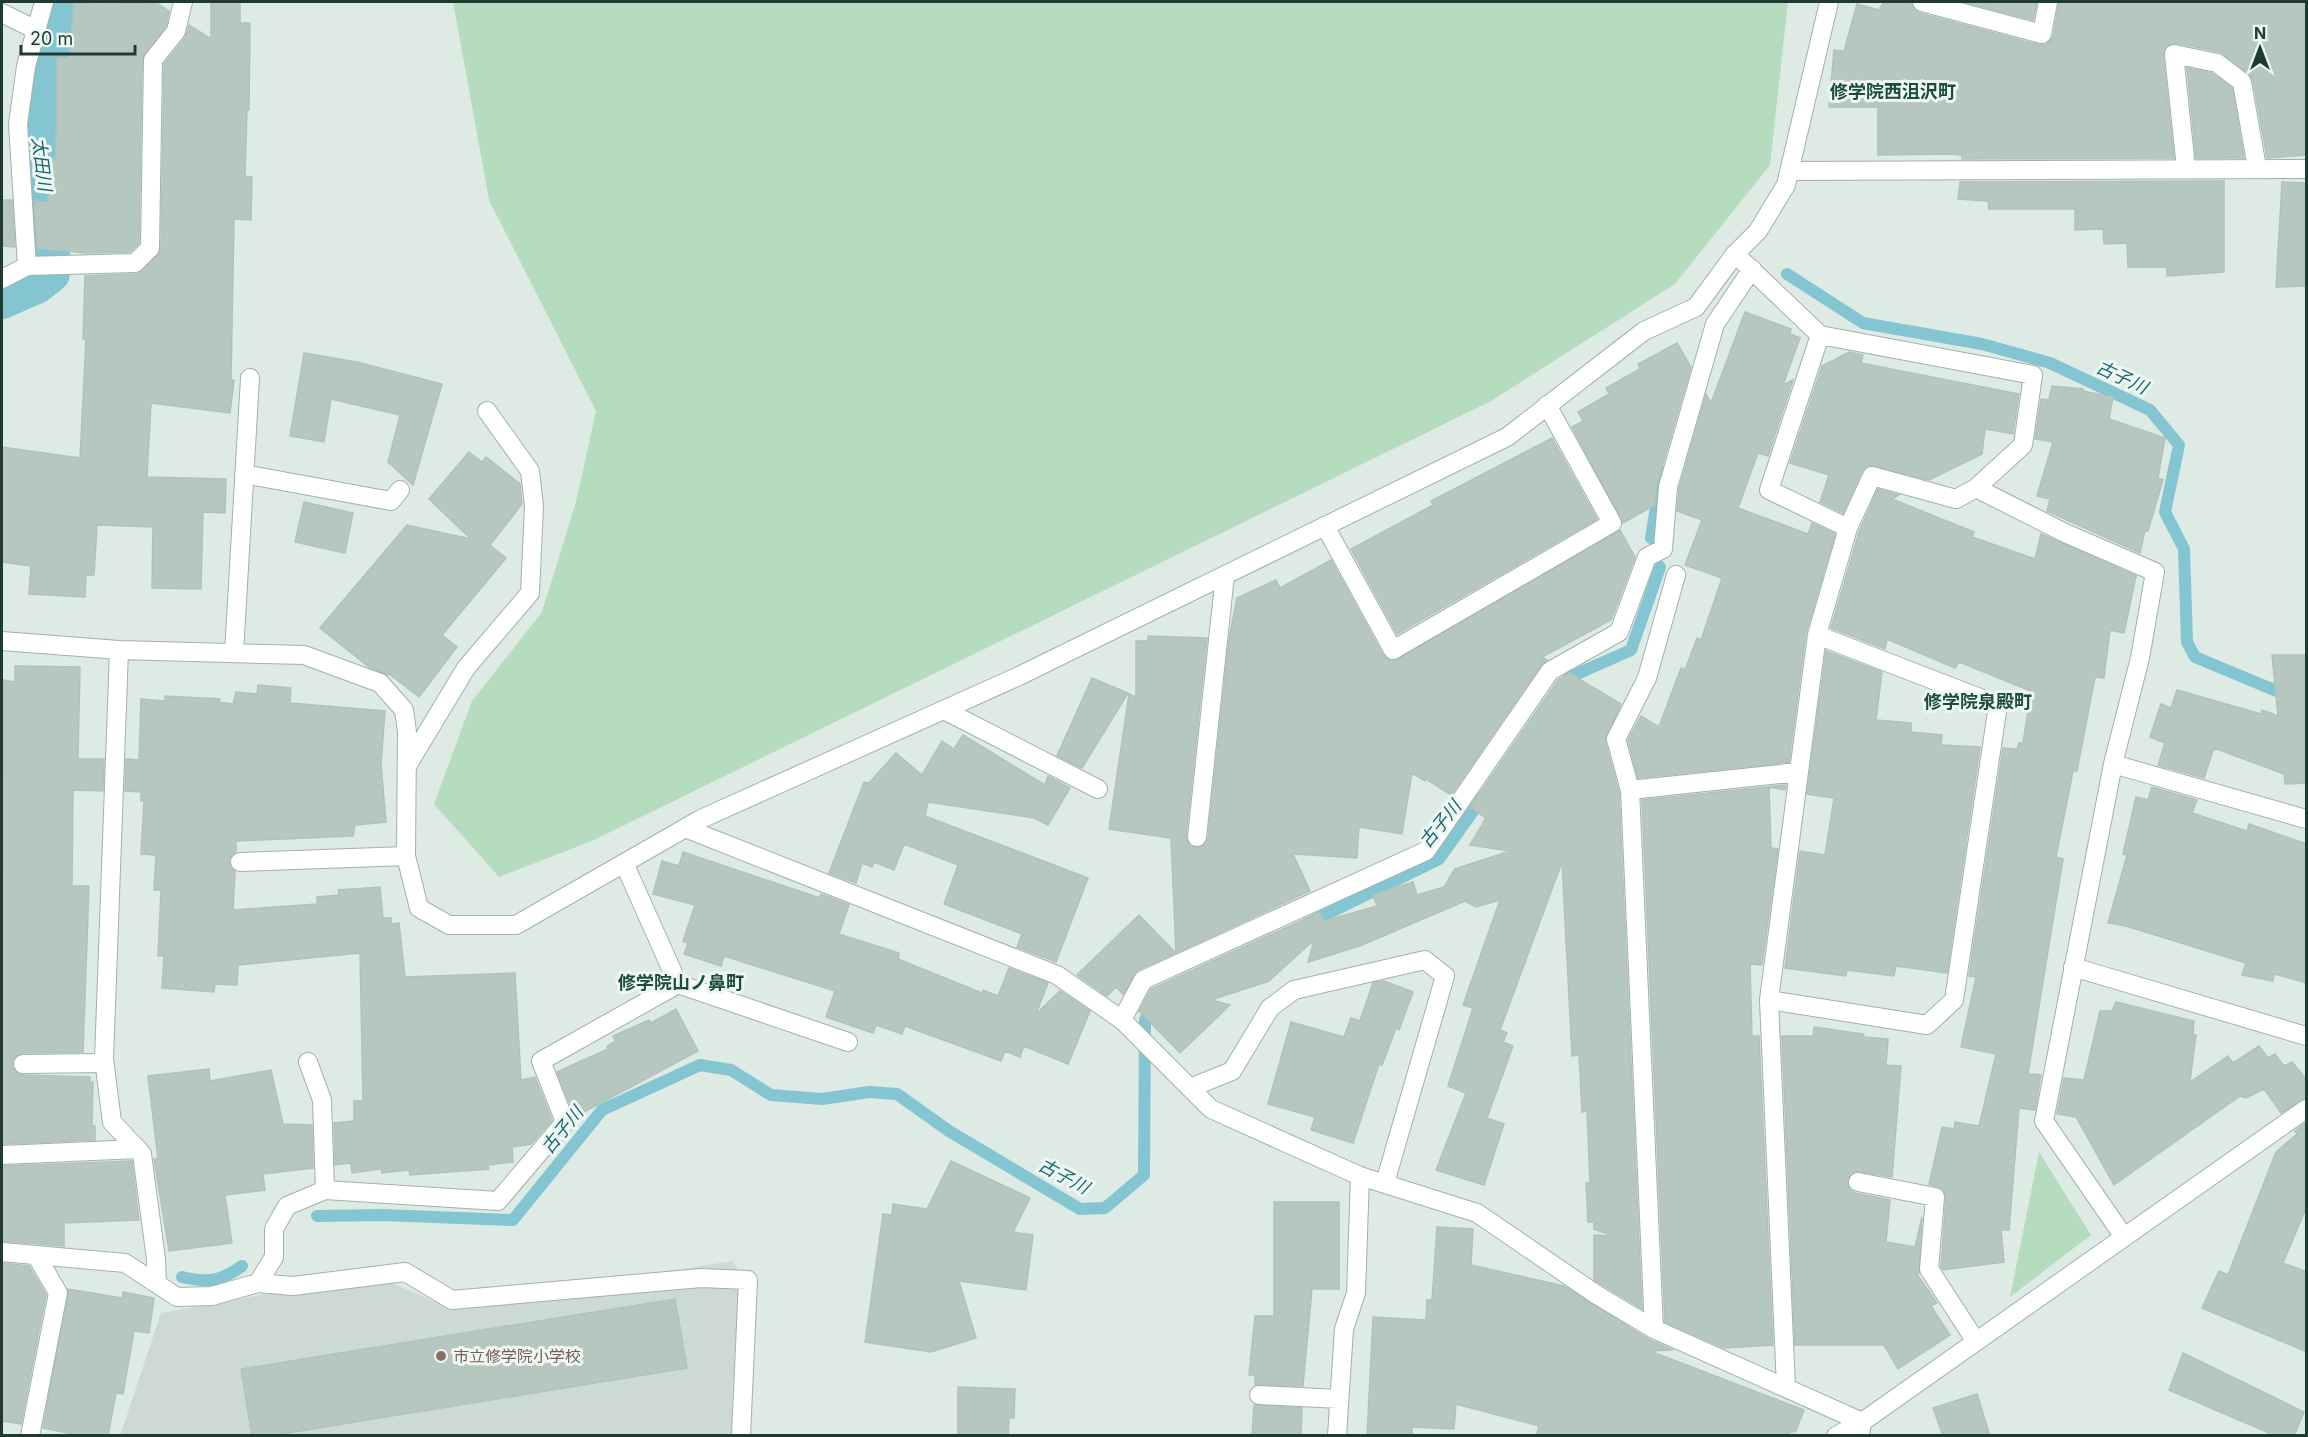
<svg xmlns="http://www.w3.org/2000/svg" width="2308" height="1437" font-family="Inter,'Noto Sans JP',sans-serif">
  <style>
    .built { fill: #ccdad3 }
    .green { fill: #b5dcbf }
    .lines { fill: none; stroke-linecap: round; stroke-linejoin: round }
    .stream { stroke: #83c6d1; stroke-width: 12 }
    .canal { stroke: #83c6d1; stroke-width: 40 }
    .building { fill: #b6c7c0; stroke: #b0c3bb; stroke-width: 1.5 }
    .lane-casing { stroke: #a1b2ab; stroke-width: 20 }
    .street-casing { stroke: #a1b2ab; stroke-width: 20 }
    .secondary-casing { stroke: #9db6ac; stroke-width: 20 }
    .lane { stroke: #fff; stroke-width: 18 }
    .street { stroke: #fff; stroke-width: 18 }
    .secondary { stroke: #fff; stroke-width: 18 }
    .education-dot { fill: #8d6e63; stroke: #eef7f2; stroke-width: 2 }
    .labels { text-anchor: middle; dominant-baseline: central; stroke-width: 6; stroke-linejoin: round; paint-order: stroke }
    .education-label { font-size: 16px; fill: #785e54; stroke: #eef7f2; text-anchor: start }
    .neighbourhood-label { font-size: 18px; font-weight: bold; fill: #1b4c3f; stroke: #eef7f2 }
    .water-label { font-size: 18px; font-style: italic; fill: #186776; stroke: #eef7f2 }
  </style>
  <rect width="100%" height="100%" fill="#deeae4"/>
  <path class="built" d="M732,1261L744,1278L732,1399L736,1435L120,1436L161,1313L373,1275L450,1308Z"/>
  <path class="green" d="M453,2H1788L1770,165L1675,284L1491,401L594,840L499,877L434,804L472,701L542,612L576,502L596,411L489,200Z
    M2039,1152L2091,1235L2010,1297Z"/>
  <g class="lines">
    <path class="stream" d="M1787,274L1863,323L1982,344L2050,363L2150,410L2179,445L2165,512L2184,549L2187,642L2195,657L2291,697
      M1651,538L1659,488L1664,473
      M1563,688L1570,677L1631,650L1660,567
      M1308,923L1439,859L1484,796
      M317,1216L383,1215L513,1220L602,1110L700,1065L731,1070L771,1095L822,1099L869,1092L897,1094L949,1131L1080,1209L1105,1208L1144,1175L1145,1020L1153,1005
      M182,1277C209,1283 219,1282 242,1266"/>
    <path class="canal" d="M2,299L36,284L50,273V218L36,142L41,86L62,2"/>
  </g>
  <path class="building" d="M91,2L158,4L169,11L166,26L142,60L139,243L130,252L85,253L37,248L34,201L48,202V159H56L57,58H69L74,3L91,4Z
    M211,2H240V23H250L249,110H247L245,176L252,177L251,220L234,219L231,380H234L230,413L151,403L147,477L226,479L225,513L203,512L201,589L152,588L153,527L97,525L94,575H86L85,597L29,594L31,566L2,562V447L80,458L86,339H83L85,276L136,274L158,255L161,248L164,64L185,38L189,25L211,39Z
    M1884,2H1911L1914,9L1919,13L2040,45H2046L2053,37L2059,2H2307V155L2267,158L2253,80L2249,74L2220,52L2176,43L2166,46L2163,55L2174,158L1962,159V155L1949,154L1878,155V107H1829L1834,50L1844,51L1857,4L1879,10Z
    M1964,2H2037L2033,20Z
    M2187,68L2212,73L2232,88L2244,158H2196Z
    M2224,181V272L2167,276V267H2128L2127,243L2104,244L2103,229L2075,230V209H1989L1988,201L1958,199L1960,182Z
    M2282,182L2307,183V286L2276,287Z
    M2,200H12L15,247L2,246Z
    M1745,312L1791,329L1790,334L1800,338L1783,385L1793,380L1768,456L1758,453L1738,508L1808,534L1812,523L1835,534L1806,633L1789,762L1638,778L1628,740L1641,716L1659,727L1681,668L1685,670L1697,638L1701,640L1722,578L1685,565L1702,520L1677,511L1679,489L1706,394L1711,403Z
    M1677,343L1691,367L1657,484L1655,505L1623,523L1572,427L1583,421L1578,412L1609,394L1606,388L1640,369L1638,364Z
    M1849,352L1863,355L1861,363L2019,394L2013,434L1985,429L1982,454L1929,480L1869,465L1862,471L1843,513L1820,502L1829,475L1790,463L1822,366Z
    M304,353L357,362L442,384L413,485L388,462L400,415L331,399L324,442L290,436Z
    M2052,386L2083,389V391L2113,397L2109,419L2165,438L2158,478L2163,480L2148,531L2145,530L2140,553L2047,511L2050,499L2037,496L2053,442L2035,439L2041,399L2049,400Z
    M1552,438L1597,519L1397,634L1351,549L1433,505L1431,501Z
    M469,452L482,462L486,457L520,484L522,504L490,545L506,558L442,635L457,647L419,697L388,673V675L369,667L320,628L407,525L471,539L429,499Z
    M1878,489L1899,495L1892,499L1974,532L1972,537L2035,559L2041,534L2136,576L2124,633L2110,630L2104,678L2095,677L2077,771H2073L2056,857L2063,859L2028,1074L2041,1075L2035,1110L2019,1108L2009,1230H2001L2004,1262L1943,1270L1941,1266L1946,1197L1942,1188L1929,1184L1942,1127L1954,1129L1955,1122L1979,1126L1996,1054L1961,1047L1976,977L1969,976L2003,748L2017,749L2019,743H2023L2031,691L1959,662L1955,668L1887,639L1885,649L1831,628L1859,532Z
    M304,502L353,513L345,553L295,542Z
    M1620,530L1635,557L1611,620L1542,657L1547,660L1541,665L1451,795L1426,779L1425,781L1412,773L1402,834L1359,827L1357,858L1293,854L1310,891L1176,953L1171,838L1109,829L1129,694L1136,697V641H1148V636L1207,638L1186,836L1190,846L1201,847L1208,838L1229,639L1237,598L1276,580L1280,588L1331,560L1383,655L1394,661Z
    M1826,651L1882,672L1876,720L1911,723V732L1942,735L1941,745L1980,747L1947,973L1896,966L1894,976L1847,970L1846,976L1785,968L1800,851L1825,855L1834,798L1807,794Z
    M2272,655H2307V783L2285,784L2284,774L2214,748L2204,778L2158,765L2165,743L2150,737L2161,704L2171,708L2177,690L2261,714L2262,710L2278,716Z
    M15,666L80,667L78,759H104L103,791L73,790L72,886H89L83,1052L22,1053L14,1058L12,1064L14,1070L23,1075L90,1077V1083L93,1082L92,1126H95V1140L2,1144L3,680L15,682Z
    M1569,673L1621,704L1605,741L1619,792L1642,1309L1594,1280V1235L1613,1236L1594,1229V1222H1588L1586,1183H1590L1587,1111L1582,1112L1579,1055L1572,1056L1562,862L1500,1030L1507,1033L1503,1042L1513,1046L1487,1118L1504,1124L1484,1185L1436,1170L1466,1093L1448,1086L1473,1008L1463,1005L1500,900L1476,907L1465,901L1362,945L1308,962L1314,940L1269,981L1211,1000L1230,1005L1180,1053L1139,1011L1151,989L1320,912L1324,921L1377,906L1373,895L1413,882L1417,895L1444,887L1455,869L1510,851L1470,845L1486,818L1470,807L1558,680Z
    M1092,678L1128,693L1082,768L1057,756Z
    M258,685L291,688L290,703L385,711L381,764L386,822L355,825L353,836L236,841V852L229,862L235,872L233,910L317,904V897L339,895L338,890L380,887L383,918H391V924L399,923L405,977L515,973L521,1080L535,1077L552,1120L531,1144L512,1147L513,1162L488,1165L489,1169L410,1175L409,1170L382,1173L381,1169L352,1173L351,1163L335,1165L334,1123L354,1121V1101H363L360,953L238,965L237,985L215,984L214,992L162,988L164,956H158L161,890H154L156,855L141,854L144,801H141V792L125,791L126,759L139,760L141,699L165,701V696L220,699L219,702L233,704L236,692L257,694Z
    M963,735L1045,785L1048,776L1070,788L1048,825L1034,818L928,802L925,816L1088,878L1056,962L1017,947L1022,934L944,904L958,865L904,844L894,870L874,862L872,867L862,863L856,883L829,873L864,782L869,783L896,753L922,775L942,741L954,749Z
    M1786,785L1785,790L1769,787L1771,848L1778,849L1762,965L1750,964L1752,1036H1759L1773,1345L1724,1348L1665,1322L1642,800Z
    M2152,787L2197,800L2192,813L2247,831L2249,824L2307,844V983L2274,974L2273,981L2242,975L2246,963L2126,926L2108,923L2127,855L2123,854L2136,797L2148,800Z
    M683,852L820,898L821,894L849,905L839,934L899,953L898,959L982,993L983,990L998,996L1009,968L1048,983L1036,1014L1060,991L1090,1011L1068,1064L1024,1046L1020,1057L1005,1051L1001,1061L905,1026L902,1034L876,1025L873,1033L826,1017L835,991L724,956L721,966L684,954L688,943L683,941L695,905L653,894L662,861L679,866Z
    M1139,915L1176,953L1138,970L1123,994L1116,987L1107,996L1077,975Z
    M1384,981L1413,992L1399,1030L1396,1028L1382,1065L1379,1064L1353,1143L1311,1130L1315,1117L1268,1104L1291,1022L1344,1037L1351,1018L1360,1021L1373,983Z
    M2116,1002L2194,1021L2193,1034L2196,1035L2190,1082L2228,1056L2233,1063L2259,1046L2268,1058L2275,1054L2284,1066L2292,1062L2307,1080V1098L2281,1113L2264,1089L2246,1098L2240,1096L2114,1185L2076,1117L2057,1114L2064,1078L2084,1080L2100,1011H2112Z
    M676,1009L698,1051L575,1117L557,1072L608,1049L607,1046L616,1041L613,1036L649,1020L651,1023Z
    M1814,1027L1864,1034L1863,1037L1888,1039L1886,1065L1901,1066L1892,1177L1855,1171L1847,1180L1850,1190L1855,1193L1890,1200L1886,1242L1915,1247L1922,1217L1919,1273H1916L1937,1303L1931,1306L1950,1335L1898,1369L1884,1345H1795L1782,1036H1813Z
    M209,1069L210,1081L271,1070L283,1124L312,1125L313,1168L263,1174L265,1190L225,1195L232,1243L169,1251L154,1159H158L148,1076Z
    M2307,1122V1206L2283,1263L2307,1272V1352L2202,1308L2219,1271L2228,1275L2276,1152L2297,1134L2295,1131Z
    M132,1161L139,1220L64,1223V1246L2,1241V1166Z
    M951,1161L1030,1198L1013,1232L1033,1235L1026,1290L959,1281L976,1338L931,1352L865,1342L883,1214L892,1215L893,1204L927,1209Z
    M1274,1202H1339V1289H1312L1303,1386L1255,1385V1375H1249L1255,1316H1274Z
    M1437,1227L1473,1229L1471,1265L1564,1286L1648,1339L1673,1350L1650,1351L1804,1410L1796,1431L1778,1436H1536L1539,1426L1456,1404L1454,1429L1412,1427V1436H1367L1373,1317L1426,1320L1427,1300H1432Z
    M2,1263L29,1266L46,1295L21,1424L2,1421Z
    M68,1289L122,1298L123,1292L154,1298L149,1333L134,1331L123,1394L116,1393L108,1436H82L43,1428Z
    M675,1299L687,1368L269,1436H252L241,1369Z
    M2183,1353L2304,1412L2294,1436H2276L2169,1390Z
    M958,1387L1015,1389L1014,1418H1009L1008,1436H958Z
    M1977,1394L1990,1436H1943L1933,1408Z
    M1254,1405L1302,1408L1301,1436H1252Z"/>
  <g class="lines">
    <g class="lane-casing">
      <path id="lane" d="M1922,2L2042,34L2048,2
        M2,13L36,30
        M2186,168L2174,54L2217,63L2242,82L2257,168
        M1735,254L1820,335L2033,375L2023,445L1976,488L1956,499L1872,476L1848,528L1817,635L1769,1000L1786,1387
        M27,266L18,124L26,66L44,2
        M1820,335L1769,490L1848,528
        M244,474L391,501L400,490
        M1325,526L1393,650L1612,523L1547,405
        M234,653L250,378
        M944,710L1098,789
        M407,766L466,668L530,593L534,506L530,471L487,411
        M1630,790L1616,739L1647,678L1676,575
        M1197,837L1225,575
        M240,862L406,856
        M678,984L848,1042
        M1769,1000L1927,1025L1954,1000L1998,705L1817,635
        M1122,1020L1143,980L1426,851L1550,671L1619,632L1647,557L1663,549L1668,487L1715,324L1752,269
        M308,1062L322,1100L325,1190
        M23,1064L104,1063
        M2,1155L138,1149
        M1858,1182L1935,1197L1929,1269L1975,1340
        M258,1283L293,1286L405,1272L452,1300L701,1278L748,1280L741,1436
        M1654,1329L1630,790L1798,772
        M1259,1395L1339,1399
        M30,1436L58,1293L36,1255
        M1337,1436L1344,1329L1356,1293L1360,1176"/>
    </g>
    <g class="street-casing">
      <path id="street" d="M1789,171L2306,169
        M2,279L27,266L135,263L150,248L153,60L176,31L183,2
        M1976,488L2065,533L2155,572L2140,658L2113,764L2044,1121L2124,1237
        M2,641L119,650L304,655L380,683L404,710L407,732L406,856L419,908L449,925H516L701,819L1019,676L1507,437L1644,331L1696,307L1735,254L1758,231L1786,185L1829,2
        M119,650L104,1059L112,1122L142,1154L156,1259L157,1284
        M2113,764L2306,819
        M685,828L1057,975L1122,1020L1211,1109L1360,1176L1477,1213L1597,1295L1654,1329L1862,1422L1860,1436
        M2073,967L2306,1036
        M1190,1088L1232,1071L1270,1008L1294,990L1425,960L1445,976L1385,1183
        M2,1252L125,1263L177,1297L212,1296L258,1283L274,1257V1229L287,1206L325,1190L498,1201L565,1122L541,1061L678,984L624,863"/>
    </g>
    <g class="secondary-casing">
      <path id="secondary" d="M1836,1436L1862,1422L2306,1109"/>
    </g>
    <use href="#lane" class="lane"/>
    <use href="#street" class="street"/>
    <use href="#secondary" class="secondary"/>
  </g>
  <circle class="education-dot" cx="441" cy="1356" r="6"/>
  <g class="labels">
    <g class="education-label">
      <text x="453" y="1356">市立修学院小学校</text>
    </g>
    <g class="neighbourhood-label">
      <text x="1893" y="91">修学院西沮沢町</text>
      <text x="1978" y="701">修学院泉殿町</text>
      <text x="681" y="982">修学院山ノ鼻町</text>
    </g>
    <g class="water-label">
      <text transform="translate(42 164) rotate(83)">太田川</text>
      <text transform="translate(2122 377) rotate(25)">古子川</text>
      <text transform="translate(1440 824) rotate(-51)">古子川</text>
      <text transform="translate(562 1130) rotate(-51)">古子川</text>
      <text transform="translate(1064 1176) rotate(28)">古子川</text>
    </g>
  </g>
  <rect width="2308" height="1437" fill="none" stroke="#1f3a32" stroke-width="6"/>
  <g transform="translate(2260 48)" stroke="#eef7f2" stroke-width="4.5" paint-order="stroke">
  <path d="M0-4.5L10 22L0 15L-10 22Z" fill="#1f3a32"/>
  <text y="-9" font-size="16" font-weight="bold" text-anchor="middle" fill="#1f3a32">N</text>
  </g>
  <path d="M21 45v9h114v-9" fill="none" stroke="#1f3a32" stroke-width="3"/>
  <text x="30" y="45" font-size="18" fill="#1f3a32" stroke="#eef7f2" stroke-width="4.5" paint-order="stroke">20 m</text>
</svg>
